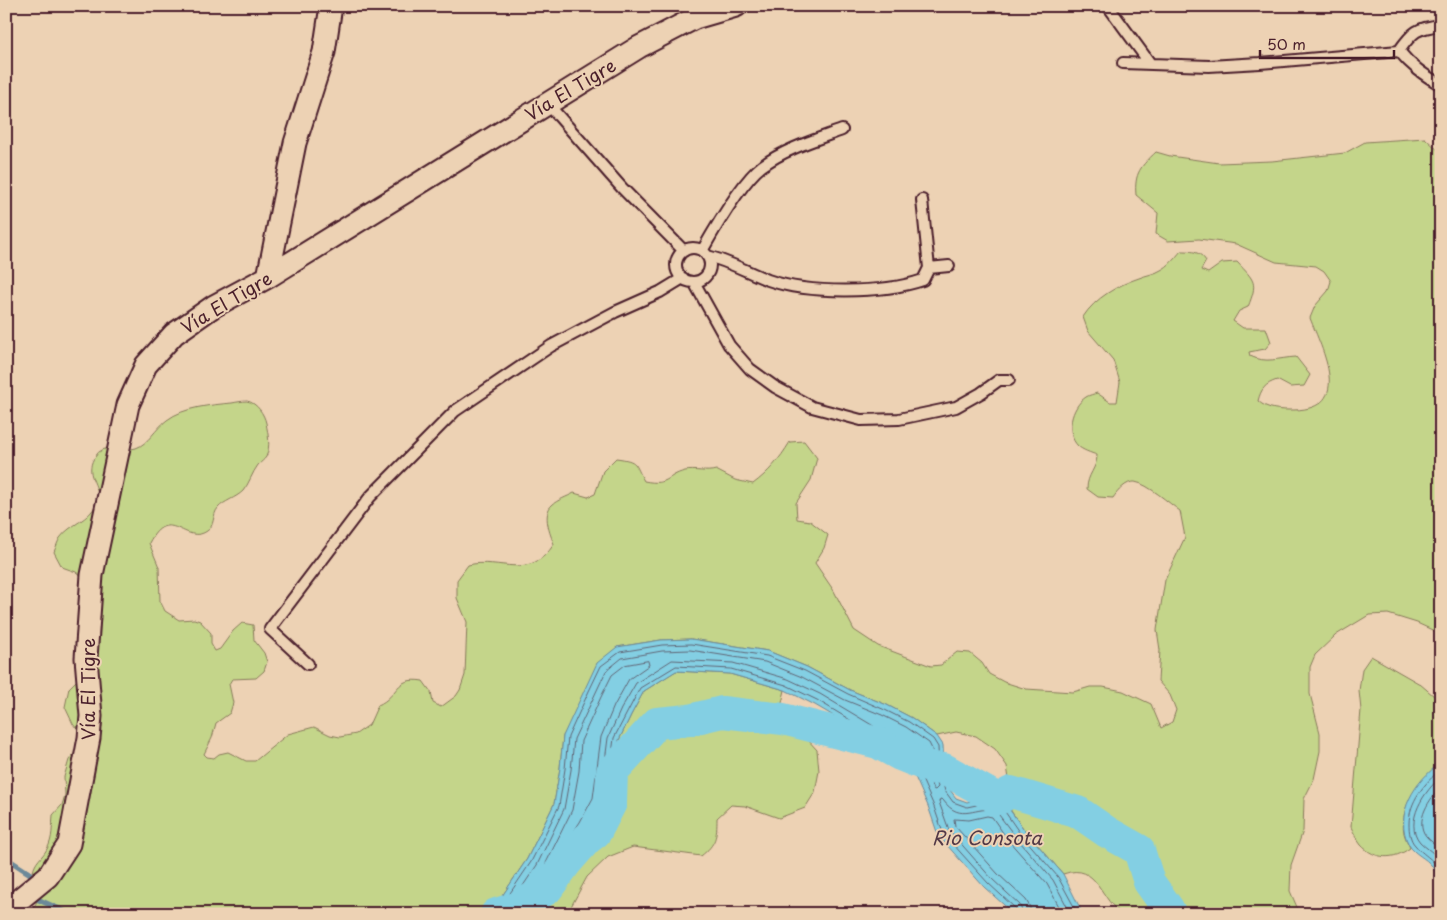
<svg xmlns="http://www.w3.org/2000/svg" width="1447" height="920" font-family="'Playpen Sans',sans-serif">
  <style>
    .green { fill: #c4d58a; stroke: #877a5a }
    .water { fill: #83cfe3; stroke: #6c8999 }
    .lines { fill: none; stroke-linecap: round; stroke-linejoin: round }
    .shore { stroke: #616575; stroke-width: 1 }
    .stream { stroke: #6c8999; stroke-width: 5.5 }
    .river { stroke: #83cfe3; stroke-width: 32 }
    .lane-casing { stroke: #4a1f2b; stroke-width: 14 }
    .street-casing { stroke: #4a1f2b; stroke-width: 25 }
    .lane { stroke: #edd2b4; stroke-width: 10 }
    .street { stroke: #edd2b4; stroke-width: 21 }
    .labels { text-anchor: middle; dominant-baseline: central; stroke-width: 4; stroke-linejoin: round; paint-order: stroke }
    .street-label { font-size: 18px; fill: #4a1f2b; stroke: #edd2b4 }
    .water-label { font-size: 19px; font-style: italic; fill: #533947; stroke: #edd2b4 }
  </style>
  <rect width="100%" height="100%" fill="#edd2b4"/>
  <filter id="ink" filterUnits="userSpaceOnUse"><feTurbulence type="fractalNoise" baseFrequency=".02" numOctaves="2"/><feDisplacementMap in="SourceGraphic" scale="10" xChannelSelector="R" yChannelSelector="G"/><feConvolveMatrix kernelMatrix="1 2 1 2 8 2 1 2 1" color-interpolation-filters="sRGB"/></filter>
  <g filter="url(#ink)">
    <path class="green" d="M1425,138L1441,153V634L1417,623L1388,614L1369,615L1336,635L1315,655L1310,667V694L1320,733V751L1314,779L1304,799L1303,831L1291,865L1290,891L1300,914H1124C1099,903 1100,861 1063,874L1023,828L1011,811V792L1007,766L995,749L976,736L956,732L937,736L912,718L887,705L850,690L807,667L768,651L691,639L661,640L617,647L563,736L560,768L554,804L527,859L490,914H27C47,899 30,888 33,872C35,861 42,858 47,849C53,839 52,826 53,815L62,805L65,795L64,777L69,760L77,750L83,737L73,724L65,707L69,688L82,675L99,590L76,572L62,567L54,552C56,547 58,541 60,538C70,524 90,520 96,504C104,487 83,477 94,458C95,458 98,452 99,452C108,444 124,452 136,448C148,444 156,428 167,420C184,407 211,405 232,403C237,402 243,401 247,401C257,403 264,414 266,423C268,434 271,446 266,457C264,460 261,462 258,465C252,473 249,484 243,491C236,498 224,501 218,508C212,515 215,526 207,531C185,546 169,504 149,543L159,567L160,601L165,611L179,620L194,619L200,621L211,633V644L215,651L220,649L233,631L242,623L253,625L254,640L264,653L267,662L264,671L256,678L232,679L229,684L233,703L230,713L216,723L212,738L204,754L207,757L214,758L219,754L228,752L246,761H255L288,734L314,727L330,735L340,737L356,734L369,725L378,705C399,696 394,676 423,681L431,692L433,703L441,707L456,696L460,690L465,675L467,622L457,598V580L468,565C500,557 530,582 554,544C550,534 542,514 552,505C557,500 567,497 574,493L588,497L595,494L603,471L616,458C639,461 634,463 644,481C670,486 665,476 685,471C695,469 706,473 716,470L735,480L753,484C769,472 779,460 790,442L804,441L817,458L811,480L796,503L797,519L810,521L828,535L824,548L815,563L834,591L854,630L878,646L931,666L941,665L957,652L970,653L982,663L989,674L1004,682L1026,689L1073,692L1090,687H1103L1123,691L1151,704L1161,728L1172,722L1176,710L1170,695L1158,681L1160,650L1157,630L1165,580L1185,537L1180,511C1169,503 1148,484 1135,482C1126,481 1117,492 1113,498L1098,497L1087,489C1087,474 1097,469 1097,455C1091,453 1082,450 1078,446C1065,433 1071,407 1086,397C1089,395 1094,394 1097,393L1110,402H1117L1120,382L1113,360L1088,331L1083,317C1095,298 1118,285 1139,278C1146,275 1155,274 1161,270C1169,266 1175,258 1181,251C1191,251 1200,251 1206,261L1201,270L1208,273L1222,263L1237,262C1255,281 1258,282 1248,307L1239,311L1233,321L1243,328H1266L1271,342L1265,349L1249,352L1250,356C1267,364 1277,358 1296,357L1310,375L1304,386L1290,387L1277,380C1265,384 1261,389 1258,401C1268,410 1281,410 1294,410C1354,409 1322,350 1310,318L1315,306L1328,291L1331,281L1324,271L1316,266L1276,262L1236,244L1199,239L1168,241L1156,234L1158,213L1136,195C1134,173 1141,166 1156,152L1170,156L1219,163L1272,161L1345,153L1365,142Z
      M1371,656L1420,684L1441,702V763C1420,779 1399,805 1404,833C1405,838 1408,843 1410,848C1394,860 1375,860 1361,845C1357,840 1354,833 1351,827L1361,710L1359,691L1362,669Z
      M676,671L730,674L785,690L782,703L783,719L807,739L817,750L819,771L815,792L805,808L779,818L745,806L731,805L717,818C717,837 716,844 701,856L633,847L608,857L587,877L567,914H543L558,887L596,832L611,803L619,740L631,715L644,691Z"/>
    <path class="water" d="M691,639L768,651L807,667L850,690L887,705L912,718L937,736L943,745L944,769L950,790L956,798L967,802L985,797L998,799L1004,802L1023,828L1063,874L1083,914H1014L984,887L938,835L928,806L916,779L900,755L815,705L785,690L730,674L676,671L644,691L631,715L619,740L611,803L596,832L558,887L543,914H490L527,859L554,804L560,768L563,736L597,663L617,647L661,640Z
      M1441,763V892C1437,884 1437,873 1432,866C1426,858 1414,854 1409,845C1393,815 1415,780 1441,763Z"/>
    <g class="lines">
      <path class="shore" d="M648,661L649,665L629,679L614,706L601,737L593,798L580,822L550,866L547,867L546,863L572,810L579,771L581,741L601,697L612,675L625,665Z
        M1441,769C1424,784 1409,801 1409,824C1409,831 1410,840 1415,845C1428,860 1435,857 1441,878
        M1441,777C1425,790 1403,822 1420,842C1426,848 1434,853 1441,860
        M1441,787C1430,798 1414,821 1426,836C1430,841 1436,845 1441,849
        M496,914L531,862L559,806L565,769L568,737L589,691L601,666L620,652L662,645L691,644L767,656L805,671L848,694L885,710L909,722L933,739L938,747L939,770L945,791L953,802L967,807L986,803H996L1001,806L1019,832L1058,877L1078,914
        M504,914L537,865L564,809L571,770L574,739L606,671L622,658L662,651L690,650L765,662L802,677L845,700L882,715L906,727L929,743L932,749L933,770L938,787L935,790L933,789L926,773L907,746L820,694L788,679L733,663L672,660L636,683L621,709L608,738L600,800L586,826L549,882L534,907L533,914
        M513,914L527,893H530L532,896L527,905L525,914
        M539,914L540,910L554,884L592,829L606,802L614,738L640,688L676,666L731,669L786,685L817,700L902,751L921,777L933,804L943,833L988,883L1015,908L1017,914
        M1023,914L1020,905L992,879L949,830L939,802L940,799L943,800C961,825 977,804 996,811L1014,835L1053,880L1071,914
        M1030,914V907L1026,900L998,874L955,826L954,819L969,820L987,816L992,817L1008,840L1047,884L1063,914"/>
      <path class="stream" d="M6,858L32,875L34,881
        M37,893V899L70,914"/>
      <path class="river" d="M496,914L519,907L547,889L566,863L587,839L596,832L611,803L612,772L657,723L689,720L722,712L783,719L878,743L900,755L932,768L944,769L998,799L1011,792L1078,812L1107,832L1139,850L1149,882L1169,910L1168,914"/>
      <g class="lane-casing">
        <path id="lane" d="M1108,6L1149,62
          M1399,51C1411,66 1424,75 1441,85
          M1399,51C1413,31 1417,28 1441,25
          M1123,63L1209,66L1260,63L1399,51
          M547,103L622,188L684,251
          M922,200L929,268
          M676 265a17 17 0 1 1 34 0a17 17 0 1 1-34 0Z
          M702,251C715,228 742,181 762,166C785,149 815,140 842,130
          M707,256C729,261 747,272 768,280C808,294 882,294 923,280L929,268L949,266
          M694,282L729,345L750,369L775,387L812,407L861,420L899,419L956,407L981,393L999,380H1009
          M308,664L270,629L370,497L455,411L551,346L615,312L660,292L683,278"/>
      </g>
      <g class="street-casing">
        <path id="street" d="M268,277L295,143L324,52L331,6
          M6,906L15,903L48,876L69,844L89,738L91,716L86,658L92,575L128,405L146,365L174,334L214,306L268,277L639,47L695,18L736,6"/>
      </g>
      <use href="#lane" class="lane"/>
      <use href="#street" class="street"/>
    </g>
  </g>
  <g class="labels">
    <g class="street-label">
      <text transform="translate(570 89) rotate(-31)">Vía El Tigre</text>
      <text transform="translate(226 302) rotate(-31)">Vía El Tigre</text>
      <text transform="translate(87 689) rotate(-90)">Vía El Tigre</text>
    </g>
    <g class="water-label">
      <text x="987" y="837">Rio Consota</text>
    </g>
  </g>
  <rect width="1447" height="920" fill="none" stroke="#edd2b4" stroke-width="25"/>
  <rect x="12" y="12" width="1422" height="895" fill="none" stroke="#4a1f2b" stroke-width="2" filter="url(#ink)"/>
  <path d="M1260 50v8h134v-8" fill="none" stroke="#4a1f2b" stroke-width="2.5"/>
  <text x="1267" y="50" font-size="15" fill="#4a1f2b" stroke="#edd2b4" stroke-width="4" paint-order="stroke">50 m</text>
</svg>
